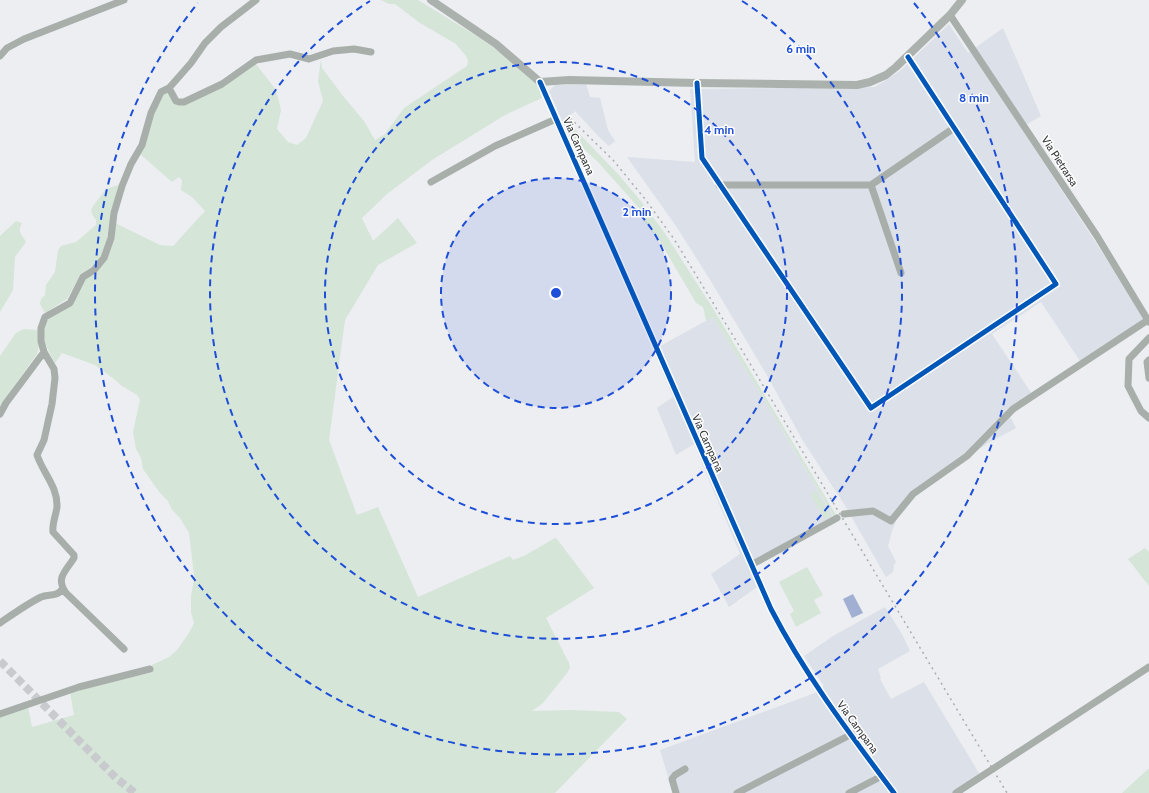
<svg xmlns="http://www.w3.org/2000/svg" width="1149" height="793" font-family="Cabin,sans-serif">
  <style>
    .built { fill: #dce0e8 }
    .green { fill: #d5e5d8 }
    .water { fill: #a0afd2 }
    .lines { fill: none; stroke-linecap: round; stroke-linejoin: round }
    .major-tunnel { stroke: #c8cacd; stroke-width: 8; stroke-dasharray: 8 4; stroke-linecap: butt }
    .minor { stroke: #a8afaa; stroke-width: 7 }
    .major { stroke: #abb2ad; stroke-width: 8 }
    .rail { stroke: #a9adab; stroke-width: 1.5; stroke-dasharray: 2 4; stroke-linecap: butt }
    .cycleway-casing { stroke: #fff; stroke-width: 8 }
    .cycleway { stroke: #0057b8; stroke-width: 5 }
    .ring { fill: none; stroke: #1d4ed8; stroke-width: 2; stroke-dasharray: 7 5 }
    .labels { text-anchor: middle; dominant-baseline: central; stroke-width: 3; stroke-linejoin: round; paint-order: stroke }
    .street-label { font-size: 11px; fill: #38393b; stroke: #fff }
    .centre { fill: #1d4ed8; stroke: #fff; stroke-width: 2 }
    .ring-label { font-size: 12px; text-anchor: middle; font-weight: bold; fill: #1d4ed8; stroke: #fff; stroke-width: 3; stroke-linejoin: round; paint-order: stroke }
  </style>
  <rect width="100%" height="100%" fill="#eceef1"/>
  <path class="built" d="M949,24L968,53L1003,28L1041,116L1021,128L1145,318L1080,361L1041,302L992,334L1034,397L1009,414L1016,428L990,442L926,484L899,513L892,531L888,546L896,562L894,565L893,572L886,577L844,504L803,441L768,377L709,278L676,226L627,157L695,162L690,89L875,87L900,71Z
    M586,84L590,97L600,98L608,130L615,141L609,146L599,137L575,111L563,123L549,91L555,85Z
    M713,317L768,406L833,516L748,565L757,587L729,607L711,574L740,554L694,444L676,455L657,408L673,397L653,350Z
    M885,607L902,634L910,651L878,669L881,678L880,679L891,699L924,682L982,778L961,793H673L660,750L815,693L824,686L804,656L833,636Z"/>
  <path class="green" d="M381,0H418L480,38L522,68L538,83L544,97L505,115L432,160L387,194L362,218L373,241L398,218L417,243L378,265L345,320L329,440L357,515L378,507L418,597L510,556L513,560L524,556L555,538L557,539L594,588L546,618L569,663L570,668L567,673L543,703L532,711L572,710L619,712L627,719L555,793H0V716L28,707L32,727L74,715L70,692L151,673L152,665L169,657L177,650L189,633L194,623L191,612V596L194,580V575L189,533L180,518L172,510L168,501L160,493L143,469L141,458L136,449L133,432L140,400L137,395L122,386L114,379L95,365L62,353L55,363C49,353 37,331 47,320C52,313 64,312 69,305C75,297 77,285 85,278C91,273 101,269 106,261C111,253 113,233 115,223L160,245L173,246L205,211L192,197L181,190L182,180L179,177L172,182L140,154C145,138 154,100 167,90C170,98 172,101 180,104L254,64H256L276,90L281,110L277,129L288,142L297,145L306,138L323,101L318,81L321,59L322,68L343,96L364,121L375,140L385,134L404,108L467,66L468,61L466,56L456,44L420,23L395,4H389Z
    M566,120L618,174L640,200L664,232L714,310L836,515L834,517L768,406L713,317L707,321C704,316 705,312 703,307L696,303L661,243L638,213L639,208L598,162L581,146L578,145L575,146L563,123Z
    M118,185L104,253L98,262L81,274L67,299L45,313L40,304L41,299L45,295L46,285L55,272L58,250L61,246L76,242L96,225V220L93,216L91,211L93,206L106,189Z
    M16,221L22,223C17,233 22,234 26,242L15,257L13,290L0,312V236Z
    M24,329L37,330C41,337 39,346 37,354L0,406V356L16,333Z
    M816,491L831,516L825,519L810,494Z
    M1145,548L1149,552V586L1128,559Z
    M807,567L823,595L814,600L821,613L796,627L790,614L794,611L779,582Z
    M1148,769H1149V793H1122Z"/>
  <path class="water" d="M853,594L863,613L852,618L843,599Z"/>
  <g class="lines">
    <path class="major-tunnel" d="M0,661L116,778L135,793"/>
    <path class="minor" d="M950,15L1097,236L1149,322
      M0,56L7,48L24,39L124,0
      M540,82L771,609C805,675 850,734 894,793
      M697,83L702,158L871,408L1056,284L908,57
      M169,88L176,101L179,102H184L222,84L256,60L290,54L309,59L333,51L354,49L371,52
      M431,182L495,146L556,119
      M719,185H871
      M901,273L871,185L954,128
      M1149,338L1129,359L1128,386L1141,411L1149,418
      M1149,360L1147,362L1149,378
      M0,414L6,403L44,352
      M844,514L873,511L891,521L913,494L967,456L1013,409L1148,320
      M751,565L837,518
      M0,623C13,614 27,604 41,597C49,594 58,597 63,588
      M124,649L66,593C55,578 66,571 74,558V555L53,532C52,523 56,515 57,507C58,487 43,473 37,455L44,440L52,404L55,378L54,369L44,352L41,341V328L45,317L70,303L83,277L94,270L104,258L111,238L114,213L122,186L131,164L142,145L151,113L161,92L169,88L177,79L191,63L205,43L221,27L256,0
      M0,714L79,687L150,669
      M676,793L672,779L675,775L685,769
      M737,793L852,734
      M849,793L882,776
      M956,793L1149,667"/>
    <path class="major" d="M431,0L496,44L540,82L569,80L697,83L857,85L870,82L886,75L896,67L950,15L962,0"/>
    <path class="rail" d="M570,118L613,160L645,199L674,239L743,352L1007,793"/>
    <g class="cycleway-casing">
      <path id="cycleway" d="M540,82L771,609C805,675 850,734 894,793
        M697,83L702,158L871,408L1056,284L908,57"/>
    </g>
    <use href="#cycleway" class="cycleway"/>
  </g>
  <circle cx="556" cy="293" r="115" fill="#1d4ed8" fill-opacity=".12"/>
  <g class="ring">
    <circle cx="556" cy="293" r="115"/>
    <circle cx="556" cy="293" r="231"/>
    <path d="M742 1A346 346 0 1 1 370 1"/>
    <path d="M914 3A461 461 0 1 1 198 3"/>
  </g>
  <g class="labels">
    <g class="street-label">
      <text transform="translate(579 146) rotate(66)">Via Campana</text>
      <text transform="translate(1060 161) rotate(57)">Via Pietrarsa</text>
      <text transform="translate(708 443) rotate(66)">Via Campana</text>
      <text transform="translate(858 727) rotate(54)">Via Campana</text>
    </g>
  </g>
  <circle cx="556" cy="293" r="6" class="centre"/>
  <g class="ring-label">
    <text x="801" y="53">6 min</text>
    <text x="974" y="102">8 min</text>
    <text x="719" y="134">4 min</text>
    <text x="637" y="216">2 min</text>
  </g>
</svg>
